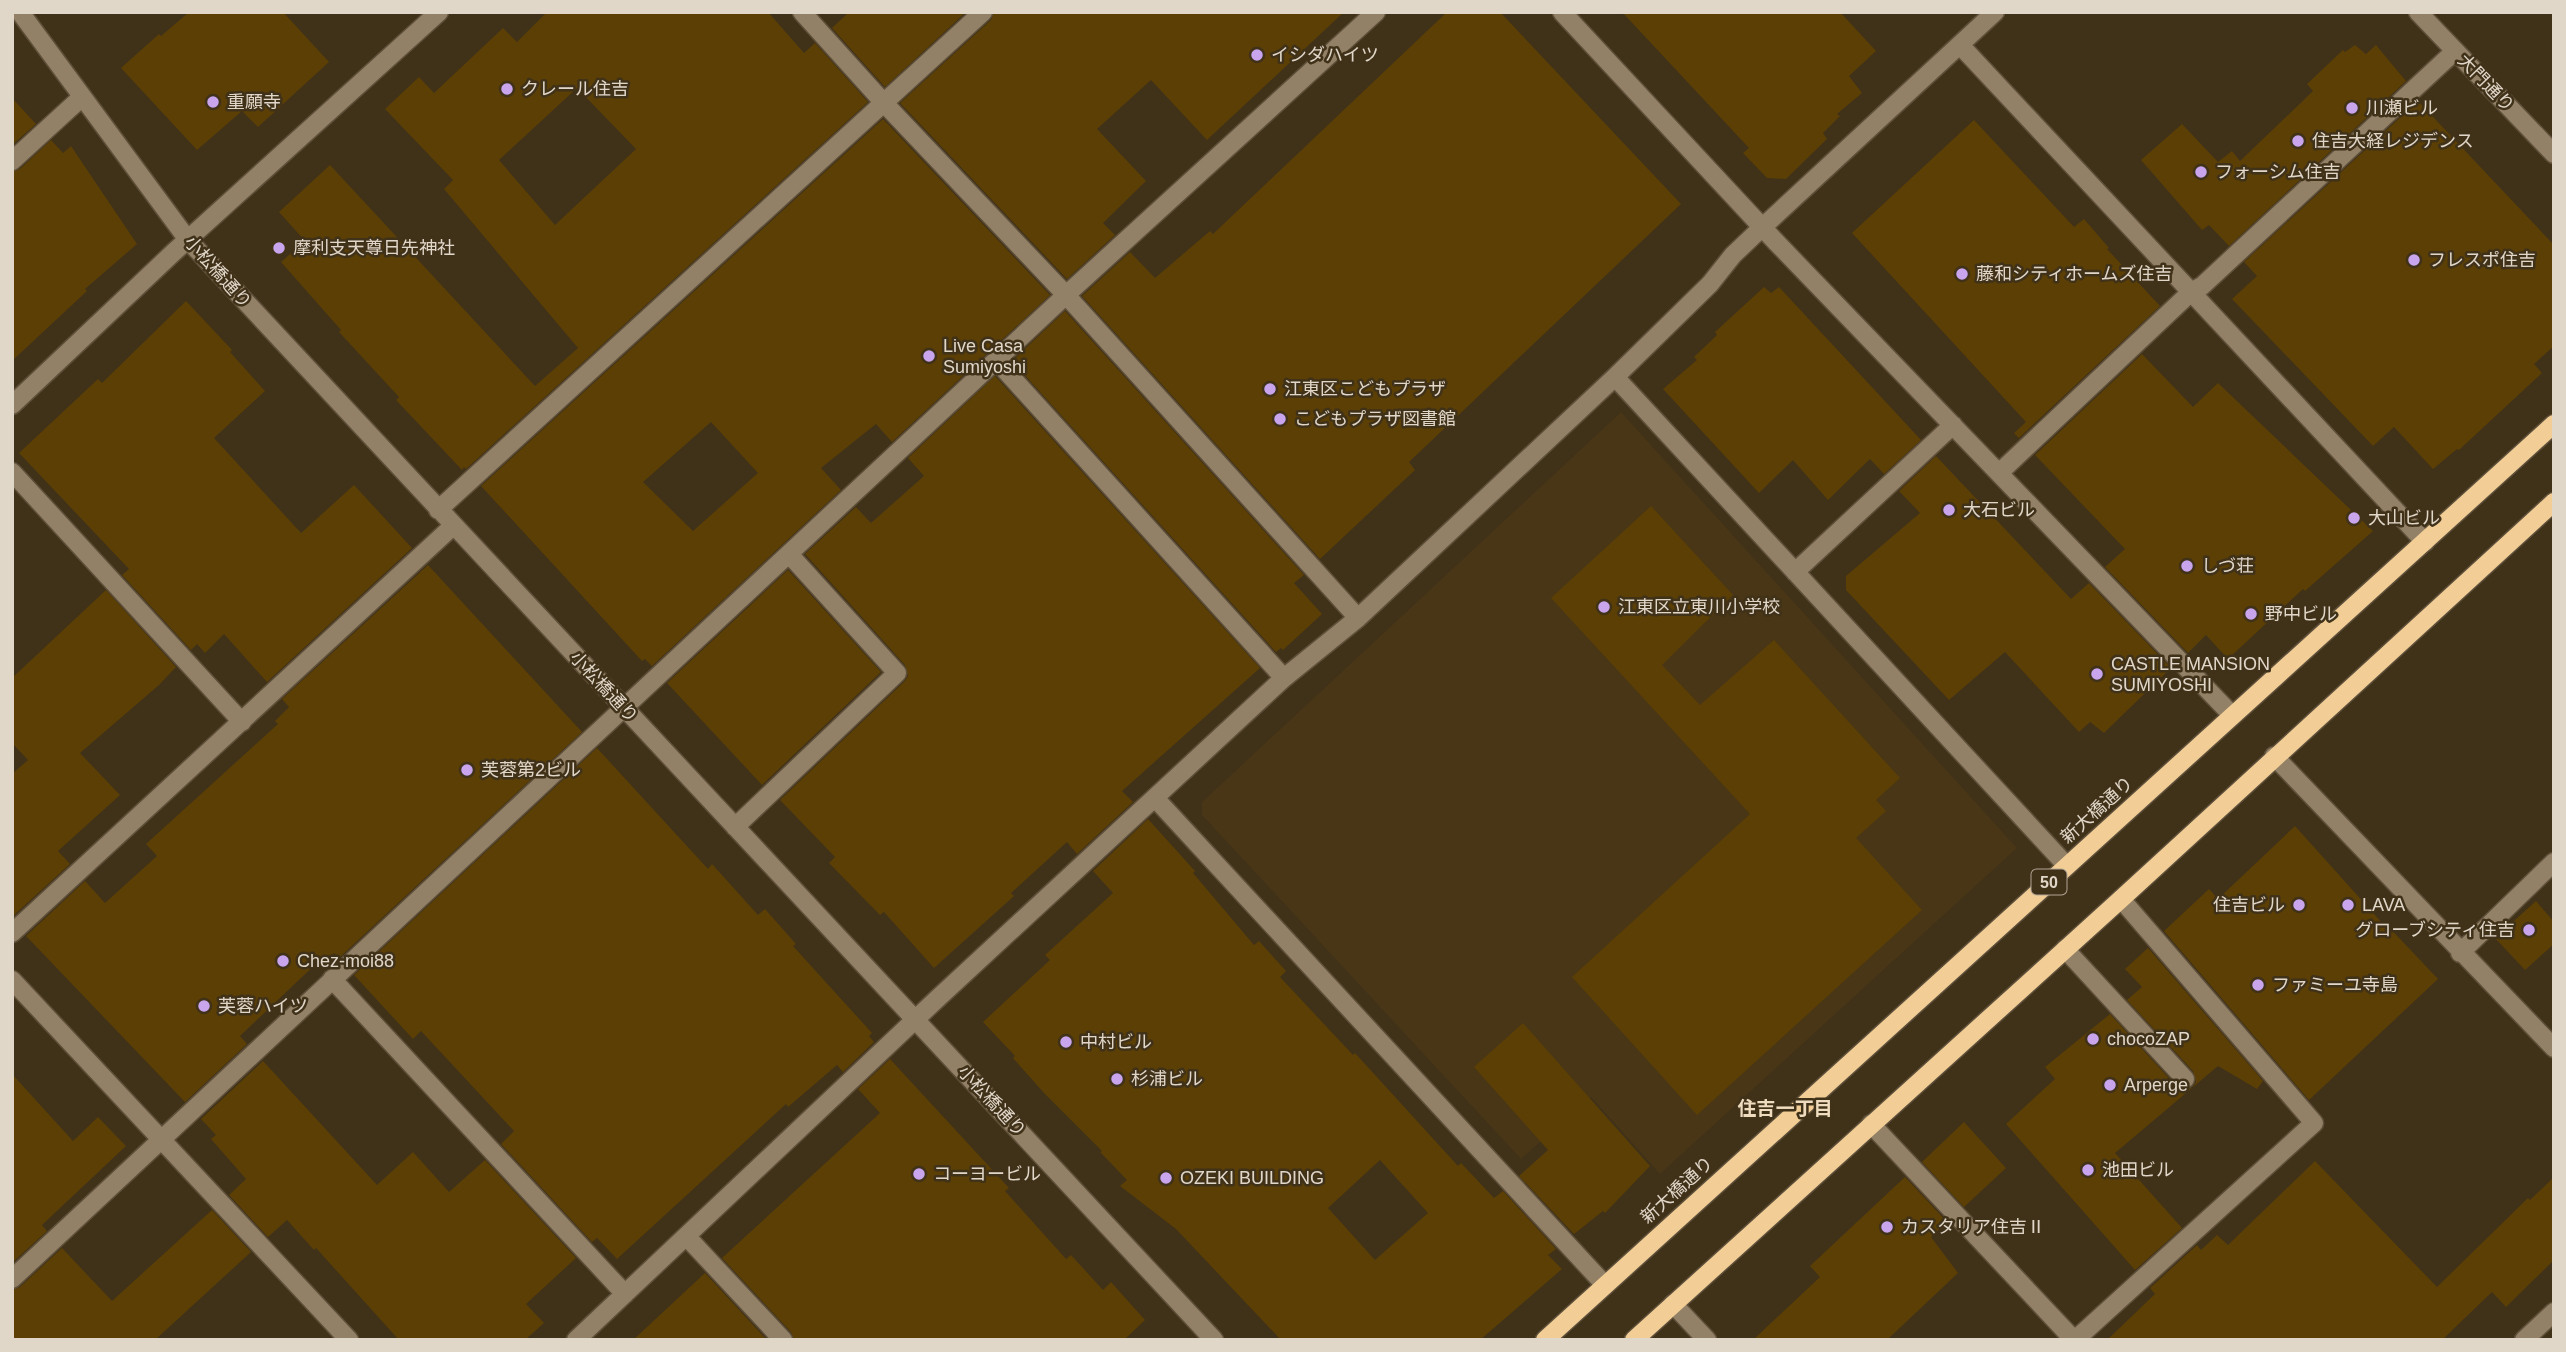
<svg xmlns="http://www.w3.org/2000/svg" width="2566" height="1352" font-family="Helvetica,'Noto Sans JP',sans-serif">
  <rect width="100%" height="100%" fill="#403119"/>
  <path fill="#493616" d="M1621 412 2017 848 1660 1174 1591 1097 1521 1159 1202 815V802Z"/>
  <path fill="#5b3f05" fill-rule="evenodd" d="M189 12H283L329 62 258 127 242 111 197 150 121 68 159 34 161 36Z
    M547 12H768L804 53 815 43 868 102 466 469 464 467 462 470 396 400 399 397 339 332 341 330 281 262 305 241 279 212 330 165 535 386 578 348 444 189 453 180 385 109 419 77 434 93 503 28 517 42ZM577 88 636 149 555 225 499 160Z
    M849 12H966L885 87 832 28Z
    M994 12H1344L1207 140 1151 80 1097 129 1146 181 1103 223 1115 235 1067 279 900 103 991 20Z
    M1447 12H1500L1681 204 1409 462 1415 470 1320 559 1082 296 1130 252 1155 278 1210 231 1213 234Z
    M1622 12H1840L1876 51 1849 76 1862 93 1837 114 1840 116 1823 133 1827 139 1786 179 1767 178 1743 153 1749 148Z
    M2355 45 2366 54 2376 45 2406 81 2229 246 2209 225 2202 230 2141 160 2182 124 2218 162 2232 151 2240 161 2313 91 2307 84 2343 50 2345 52Z
    M12 98 36 124 12 145Z
    M2418 101 2554 245V346L2534 364 2542 373 2459 450 2457 449 2433 469 2394 427 2373 446 2232 299 2257 276 2244 262Z
    M883 119 1050 295 892 442 876 424 821 468 841 490 652 666 645 659 642 661 481 486ZM711 422 758 473 693 531 643 482Z
    M1974 120 2074 227 2084 219 2109 248 2107 249 2160 306 2019 438 2014 433 2026 422 1852 233Z
    M51 140 63 153 71 146 137 244 85 289 87 291 12 361V172L20 169Z
    M1764 287 1771 293 1779 287 1921 440 1884 474 1870 459 1828 500 1793 460 1759 493 1663 389 1697 360 1694 357 1717 335 1715 332Z
    M186 301 232 350 230 352 265 391 214 438 301 533 354 485 412 548 267 682 224 634 205 653 197 644 191 650 122 575 129 569 19 453 98 379 102 383Z
    M1065 311 1304 575 1294 583 1322 614 1283 650 1281 648 1276 652 1012 361Z
    M2142 354 2193 407 2218 383 2373 531 2305 591 2303 589 2228 659 2206 635 2188 653 2105 567 2125 549 2035 455Z
    M995 376 1260 668 1122 791 1133 802 1077 854 1067 842 1011 893 1014 896 934 968 884 912 880 915 829 863 835 857 780 800 905 681 908 676 905 665 805 554 856 507 871 523 924 476 908 458Z
    M1936 456 2071 599 2089 583 2171 668 2104 733 2090 722 2079 732 2005 652 1949 700 1846 590V576L1920 513 1899 491Z
    M1651 506 1733 595 1662 665 1700 705 1774 640 1900 778 1876 800 1886 811 1856 838 1922 910 1697 1115 1572 977 1750 814 1551 598Z
    M428 565 582 732 339 958 334 953 325 961 322 958 240 1036 247 1044 185 1102 26 936 85 881 105 903 157 856 146 844 278 724 275 721 289 707 282 699Z
    M788 570 881 672 762 785 667 683Z
    M106 590 176 667 159 685 80 753 120 795 58 851 70 864 12 917V774L28 760 12 743V678Z
    M597 748 708 869 712 864 758 915 765 909 796 944 793 946 872 1033 869 1036 874 1042 843 1072 837 1065 788 1107 786 1104 617 1259 597 1238 592 1242 501 1144 514 1131 421 1031 413 1039 354 975Z
    M1148 819 1195 871 1193 873 1254 945 1259 941 1286 971 1280 977 1353 1055 1355 1053 1458 1166 1461 1163 1494 1198 1503 1191 1556 1249 1548 1255 1562 1269 1480 1340H1281L1176 1229 1120 1186 1127 1180 1100 1152 1102 1151 1044 1093 1013 1058 1015 1056 983 1022 1050 960 1045 955 1113 893 1093 871ZM1380 1160 1428 1213 1375 1260 1328 1208Z
    M2295 826 2384 925 2386 924 2438 979 2309 1100 2164 931 2209 889 2218 899Z
    M2536 901 2554 922V944L2525 970 2495 938Z
    M2148 948 2263 1081 2257 1089 2218 1066 2192 1088 2196 1082 2193 1071 2127 1000 2142 987 2125 969Z
    M2110 1014 2177 1087 2182 1090 2192 1088 2115 1153 2182 1228 2135 1270 2006 1124 2055 1079 2045 1067Z
    M1523 1023 1650 1166 1605 1213 1603 1211 1574 1234 1519 1176 1548 1150 1474 1067Z
    M890 1059 1009 1188 1005 1191 1066 1259 1071 1255 1103 1290 1111 1282 1145 1320 1124 1340H794L791 1332 722 1258 880 1113 858 1089Z
    M263 1061 377 1185 413 1152 449 1192 485 1160 576 1258 526 1304 544 1323 525 1340H399L316 1248 314 1250 287 1220 268 1237 229 1195 246 1179 211 1139 216 1135 201 1119Z
    M12 1074 73 1141 98 1117 126 1146 42 1225 47 1231 12 1263Z
    M1964 1122 2006 1168 1964 1207 1922 1162Z
    M2315 1161 2437 1287 2528 1198 2530 1200 2554 1177V1260L2506 1307 2492 1292 2442 1340H2107L2155 1294 2150 1288 2197 1245 2201 1250 2217 1235 2228 1245Z
    M1905 1177 1947 1222 1931 1237 1958 1273 1887 1340H1753L1820 1277 1810 1266Z
    M212 1210 251 1252 155 1340H12V1290L20 1287 62 1248 112 1301Z
    M705 1273 767 1340H633Z"/>
  <g fill="none" stroke-linecap="round" stroke-linejoin="round">
    <g stroke="#5d4f39" stroke-width="21">
      <path id="minor" d="M20 12 188 240 1214 1340
        M802 12 884 103 1066 295 1358 618
        M1562 12 1776 242 2231 714
        M2418 12 2554 154
        M1960 45 2425 542
        M12 161 82 97
        M996 360 1284 678
        M1615 377 2067 866
        M12 405 175 251 439 12
        M12 472 242 722
        M1999 473 2191 292 2202 286 2455 51
        M438 510 983 12
        M1795 572 1953 425
        M2274 756 2554 1048
        M1155 798 1604 1284
        M735 827 897 673 789 554
        M12 933 454 525
        M2065 949 2185 1079
        M2460 953 2554 862
        M332 979 625 1294
        M12 980 349 1340
        M1871 1124 2074 1340
        M687 1237 783 1340
        M12 1279 1066 295 1376 12
        M1673 1304 1707 1340
        M576 1340 937 999 1284 678 1358 618 1615 377 1710 284 1733 255 1753 236 1995 12
        M2075 1340 2314 1123 2121 899
        M2524 1340 2554 1312"/>
    </g>
    <g stroke="#5d4f39" stroke-width="21">
      <path id="major" d="M1545 1340 2554 424
        M1634 1340 2121 899 2554 502"/>
    </g>
    <use href="#minor" stroke="#938167" stroke-width="18"/>
    <use href="#major" stroke="#f2ce96" stroke-width="18"/>
  </g>
  <g fill="#c9a5ee" stroke="#403119" stroke-width="2.5">
    <circle cx="1257" cy="55" r="7"/>
    <circle cx="507" cy="89" r="7"/>
    <circle cx="213" cy="102" r="7"/>
    <circle cx="2352" cy="108" r="7"/>
    <circle cx="2298" cy="141" r="7"/>
    <circle cx="2201" cy="172" r="7"/>
    <circle cx="279" cy="248" r="7"/>
    <circle cx="2414" cy="260" r="7"/>
    <circle cx="1962" cy="274" r="7"/>
    <circle cx="929" cy="356" r="7"/>
    <circle cx="1270" cy="389" r="7"/>
    <circle cx="1280" cy="419" r="7"/>
    <circle cx="1949" cy="510" r="7"/>
    <circle cx="2354" cy="518" r="7"/>
    <circle cx="2187" cy="566" r="7"/>
    <circle cx="1604" cy="607" r="7"/>
    <circle cx="2251" cy="614" r="7"/>
    <circle cx="2097" cy="674" r="7"/>
    <circle cx="467" cy="770" r="7"/>
    <circle cx="2299" cy="905" r="7"/>
    <circle cx="2348" cy="905" r="7"/>
    <circle cx="2529" cy="930" r="7"/>
    <circle cx="283" cy="961" r="7"/>
    <circle cx="2258" cy="985" r="7"/>
    <circle cx="204" cy="1006" r="7"/>
    <circle cx="2093" cy="1039" r="7"/>
    <circle cx="1066" cy="1042" r="7"/>
    <circle cx="1117" cy="1079" r="7"/>
    <circle cx="2110" cy="1085" r="7"/>
    <circle cx="2088" cy="1170" r="7"/>
    <circle cx="919" cy="1174" r="7"/>
    <circle cx="1166" cy="1178" r="7"/>
    <circle cx="1887" cy="1227" r="7"/>
  </g>
  <g text-anchor="middle" dominant-baseline="central" stroke-width="5" stroke-linejoin="round" paint-order="stroke">
    <rect fill="#403119" stroke="#b1a594" stroke-width="2" x="2031.5" y="869.5" width="35" height="25" rx="5"/>
    <g font-size="16" font-weight="bold" fill="#e1d7c9">
      <text x="2049" y="882">50</text>
    </g>
    <g font-size="18" fill="#e1d7c9" stroke="#403119" text-anchor="start">
      <text x="1271" y="55">イシダハイツ</text>
      <text x="521" y="89">クレール住吉</text>
      <text x="227" y="102">重願寺</text>
      <text x="2366" y="108">川瀬ビル</text>
      <text x="2312" y="141">住吉大経レジデンス</text>
      <text x="2215" y="172">フォーシム住吉</text>
      <text x="293" y="248">摩利支天尊日先神社</text>
      <text x="2428" y="260">フレスポ住吉</text>
      <text x="1976" y="274">藤和シティホームズ住吉</text>
      <text x="943" y="346">Live Casa<tspan x="943" dy="21">Sumiyoshi</tspan></text>
      <text x="1284" y="389">江東区こどもプラザ</text>
      <text x="1294" y="419">こどもプラザ図書館</text>
      <text x="1963" y="510">大石ビル</text>
      <text x="2368" y="518">大山ビル</text>
      <text x="2201" y="566">しづ荘</text>
      <text x="1618" y="607">江東区立東川小学校</text>
      <text x="2265" y="614">野中ビル</text>
      <text x="2111" y="664">CASTLE MANSION<tspan x="2111" dy="21">SUMIYOSHI</tspan></text>
      <text x="481" y="770">芙蓉第2ビル</text>
      <text x="2285" y="905" text-anchor="end">住吉ビル</text>
      <text x="2362" y="905">LAVA</text>
      <text x="2515" y="930" text-anchor="end">グローブシティ住吉</text>
      <text x="297" y="961">Chez-moi88</text>
      <text x="2272" y="985">ファミーユ寺島</text>
      <text x="218" y="1006">芙蓉ハイツ</text>
      <text x="2107" y="1039">chocoZAP</text>
      <text x="1080" y="1042">中村ビル</text>
      <text x="1131" y="1079">杉浦ビル</text>
      <text x="2124" y="1085">Arperge</text>
      <text x="2102" y="1170">池田ビル</text>
      <text x="933" y="1174">コーヨービル</text>
      <text x="1180" y="1178">OZEKI BUILDING</text>
      <text x="1901" y="1227">カスタリア住吉Ⅱ</text>
    </g>
    <g font-size="18" fill="#e1d7c9" stroke="#403119">
      <text transform="translate(2486 83) rotate(46)">大門通り</text>
      <text transform="translate(218 272) rotate(48)">小松橋通り</text>
      <text transform="translate(604 687) rotate(47)">小松橋通り</text>
      <text transform="translate(2097 810) rotate(-42)">新大橋通り</text>
      <text transform="translate(992 1101) rotate(47)">小松橋通り</text>
      <text transform="translate(1677 1190) rotate(-42)">新大橋通り</text>
    </g>
    <g font-size="19" font-weight="bold" fill="#efdcbf" stroke="#403119">
      <text x="1785" y="1108">住吉一丁目</text>
    </g>
  </g>
  <rect width="2566" height="1352" fill="none" stroke="#e1d7c9" stroke-width="28"/>
</svg>
